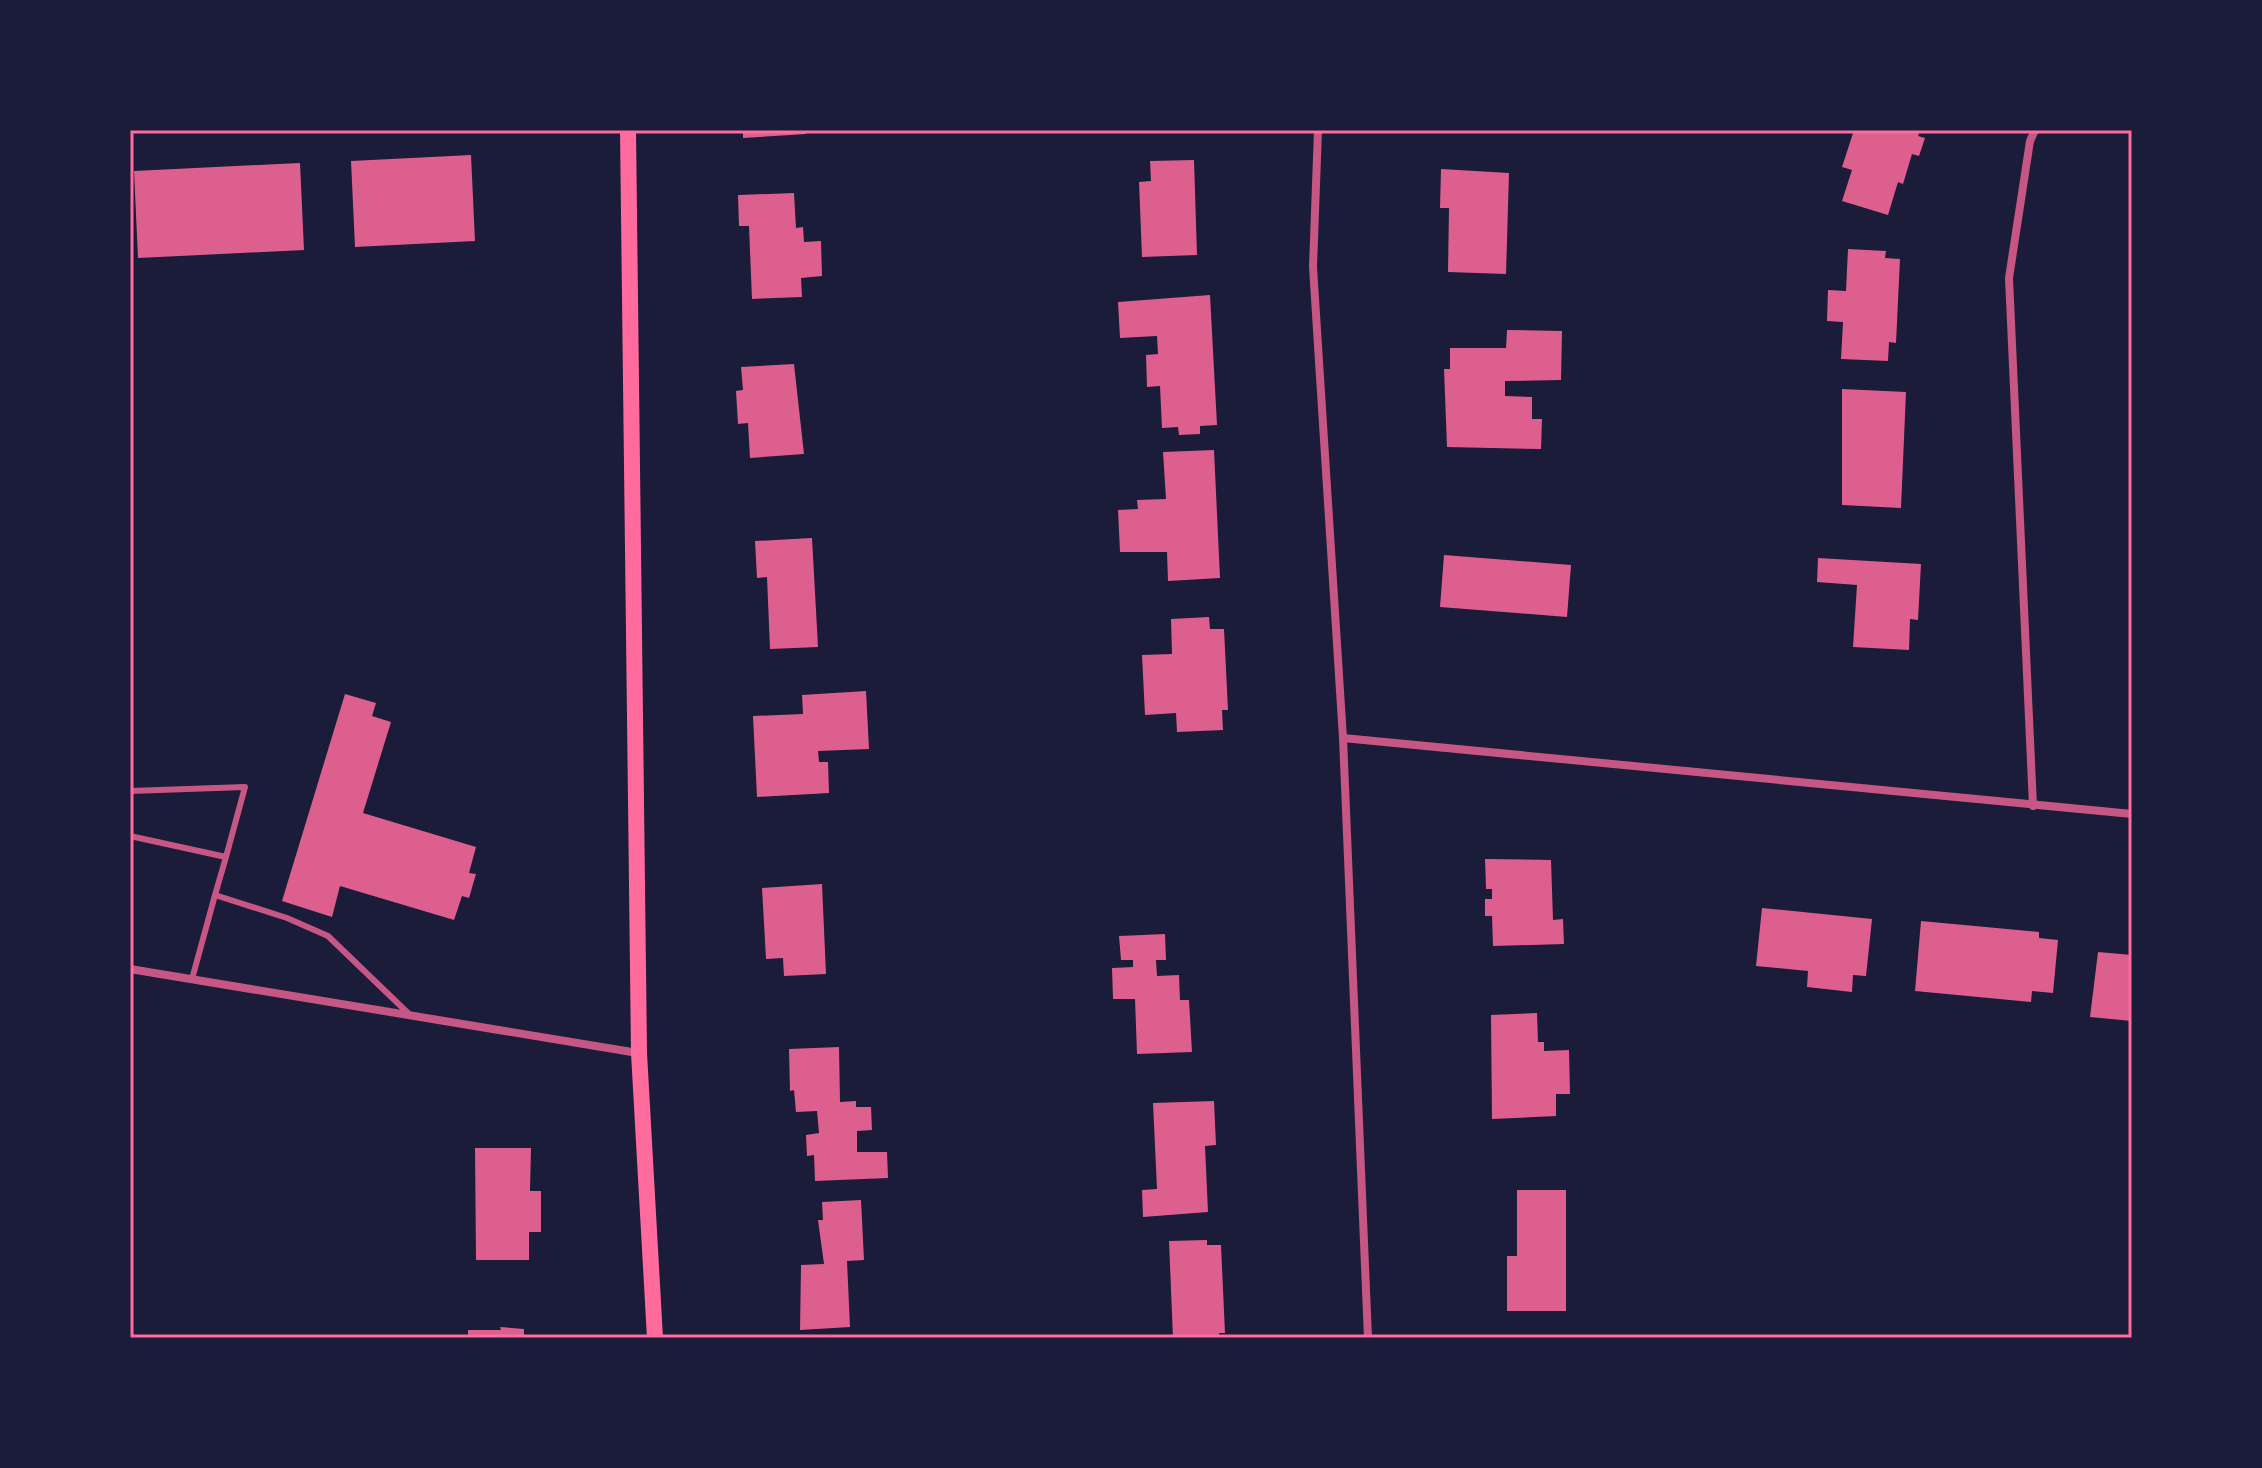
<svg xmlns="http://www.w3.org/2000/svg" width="2262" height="1468" font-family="'Space Grotesk',sans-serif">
  <rect width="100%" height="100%" fill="#1b1b3a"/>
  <path fill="#dd5f8e" d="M743 130H806V134L743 138Z
    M1854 130H1920L1918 136 1925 138 1919 156 1912 154 1903 184 1898 182 1888 215 1842 201 1852 170 1842 167Z
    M471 155 475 241 355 247 351 161Z
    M1194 160 1197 255 1142 257 1139 182 1151 181 1150 161Z
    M300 163 304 250 138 258 134 171Z
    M1441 169 1509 173 1506 274 1448 272 1449 208H1440Z
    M794 193 796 228 803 227 804 242 821 241 822 276 801 278 802 297 752 299 749 226H739L738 195Z
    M1848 249 1886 251 1885 258 1900 259 1896 343 1889 342 1888 361 1841 359 1843 322 1827 321 1828 290 1846 291Z
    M1210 295 1217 425 1200 426V434L1179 435 1178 427 1162 428 1160 386 1147 387 1146 355 1158 354 1157 336 1120 338 1118 302Z
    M1507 330 1562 331 1561 380 1505 381V396L1532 397V419H1542L1541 449 1447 447 1444 369H1450V348H1506Z
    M794 364 804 454 750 458 748 423 738 424 736 391 743 390 741 367Z
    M1842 389 1906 392 1901 508 1842 505Z
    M1214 450 1220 578 1168 581 1167 552H1120L1118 510 1138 509 1137 500 1166 499 1163 452Z
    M812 538 818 647 770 649 767 577 757 578 755 541Z
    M1444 555 1571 565 1567 617 1440 607Z
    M1818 558 1921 564 1918 620 1910 619 1909 650 1853 647 1857 585 1817 582Z
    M1209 617 1210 629H1224L1228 710H1222L1223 730 1177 732 1176 713 1145 715 1142 655 1172 654 1171 619Z
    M866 691 869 749 818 751 819 762H828L829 793 757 797 753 716 803 714 802 695Z
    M345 694 376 703 372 716 391 722 363 813 476 847 469 873 476 874 469 898 462 896 454 920 340 886 332 917 282 901Z
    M1485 859 1551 860 1553 920 1563 919 1564 944 1493 946 1492 916H1485V899H1492V889H1486Z
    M822 884 826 974 784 976 783 958 766 959 762 888Z
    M1762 908 1872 919 1866 976 1853 975 1852 992 1807 987 1808 971 1756 966Z
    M1921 921 2039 932V938L2058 940 2053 993 2032 991 2031 1002 1915 991Z
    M1165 934 1166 960H1156L1157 976 1179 975 1180 1000H1189L1192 1052 1137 1054 1135 999H1113L1112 968 1133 967V960H1121L1119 936Z
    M2098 952 2132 955V1021L2090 1017Z
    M1537 1013 1538 1042H1544V1051L1569 1050 1570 1094H1556V1116L1492 1119 1491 1015Z
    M839 1047 840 1102 856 1101V1107H871L872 1130 857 1131V1152H887L888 1178 815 1181 814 1155 807 1156 806 1135 819 1133 817 1111 796 1112 794 1090 790 1091 789 1049Z
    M1214 1101 1216 1145 1205 1146 1208 1212 1143 1217 1142 1190 1157 1189 1153 1103Z
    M475 1148H531L530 1191H541V1232H529V1260H476Z
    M1517 1190H1566V1311H1507V1256H1517Z
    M861 1200 864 1260 847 1261 850 1327 800 1330 801 1265 824 1264 818 1220H823L822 1202Z
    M1207 1240V1245H1221L1225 1333H1219V1338H1173L1169 1241Z
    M500 1327 524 1329V1338H468V1330H501Z"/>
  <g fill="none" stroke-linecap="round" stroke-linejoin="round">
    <path stroke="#c65784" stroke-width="6" d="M130 791 245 787 226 857
      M130 836 226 857 215 895
      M192 979 215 895 287 918 328 936 410 1015"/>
    <path stroke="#c65784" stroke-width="8" d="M1318 130 1313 267 1343 738 1368 1338
      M1343 738 2132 814
      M2033 806 2009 278 2030 141 2035 130
      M130 969 638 1053"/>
    <path stroke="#ff6b9d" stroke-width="16" d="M628 130 639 1053 655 1338"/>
  </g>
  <rect width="2262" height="1468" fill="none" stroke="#1b1b3a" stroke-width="264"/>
  <rect x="132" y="132" width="1998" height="1204" fill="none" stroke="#ff6b9d" stroke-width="3"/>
</svg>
